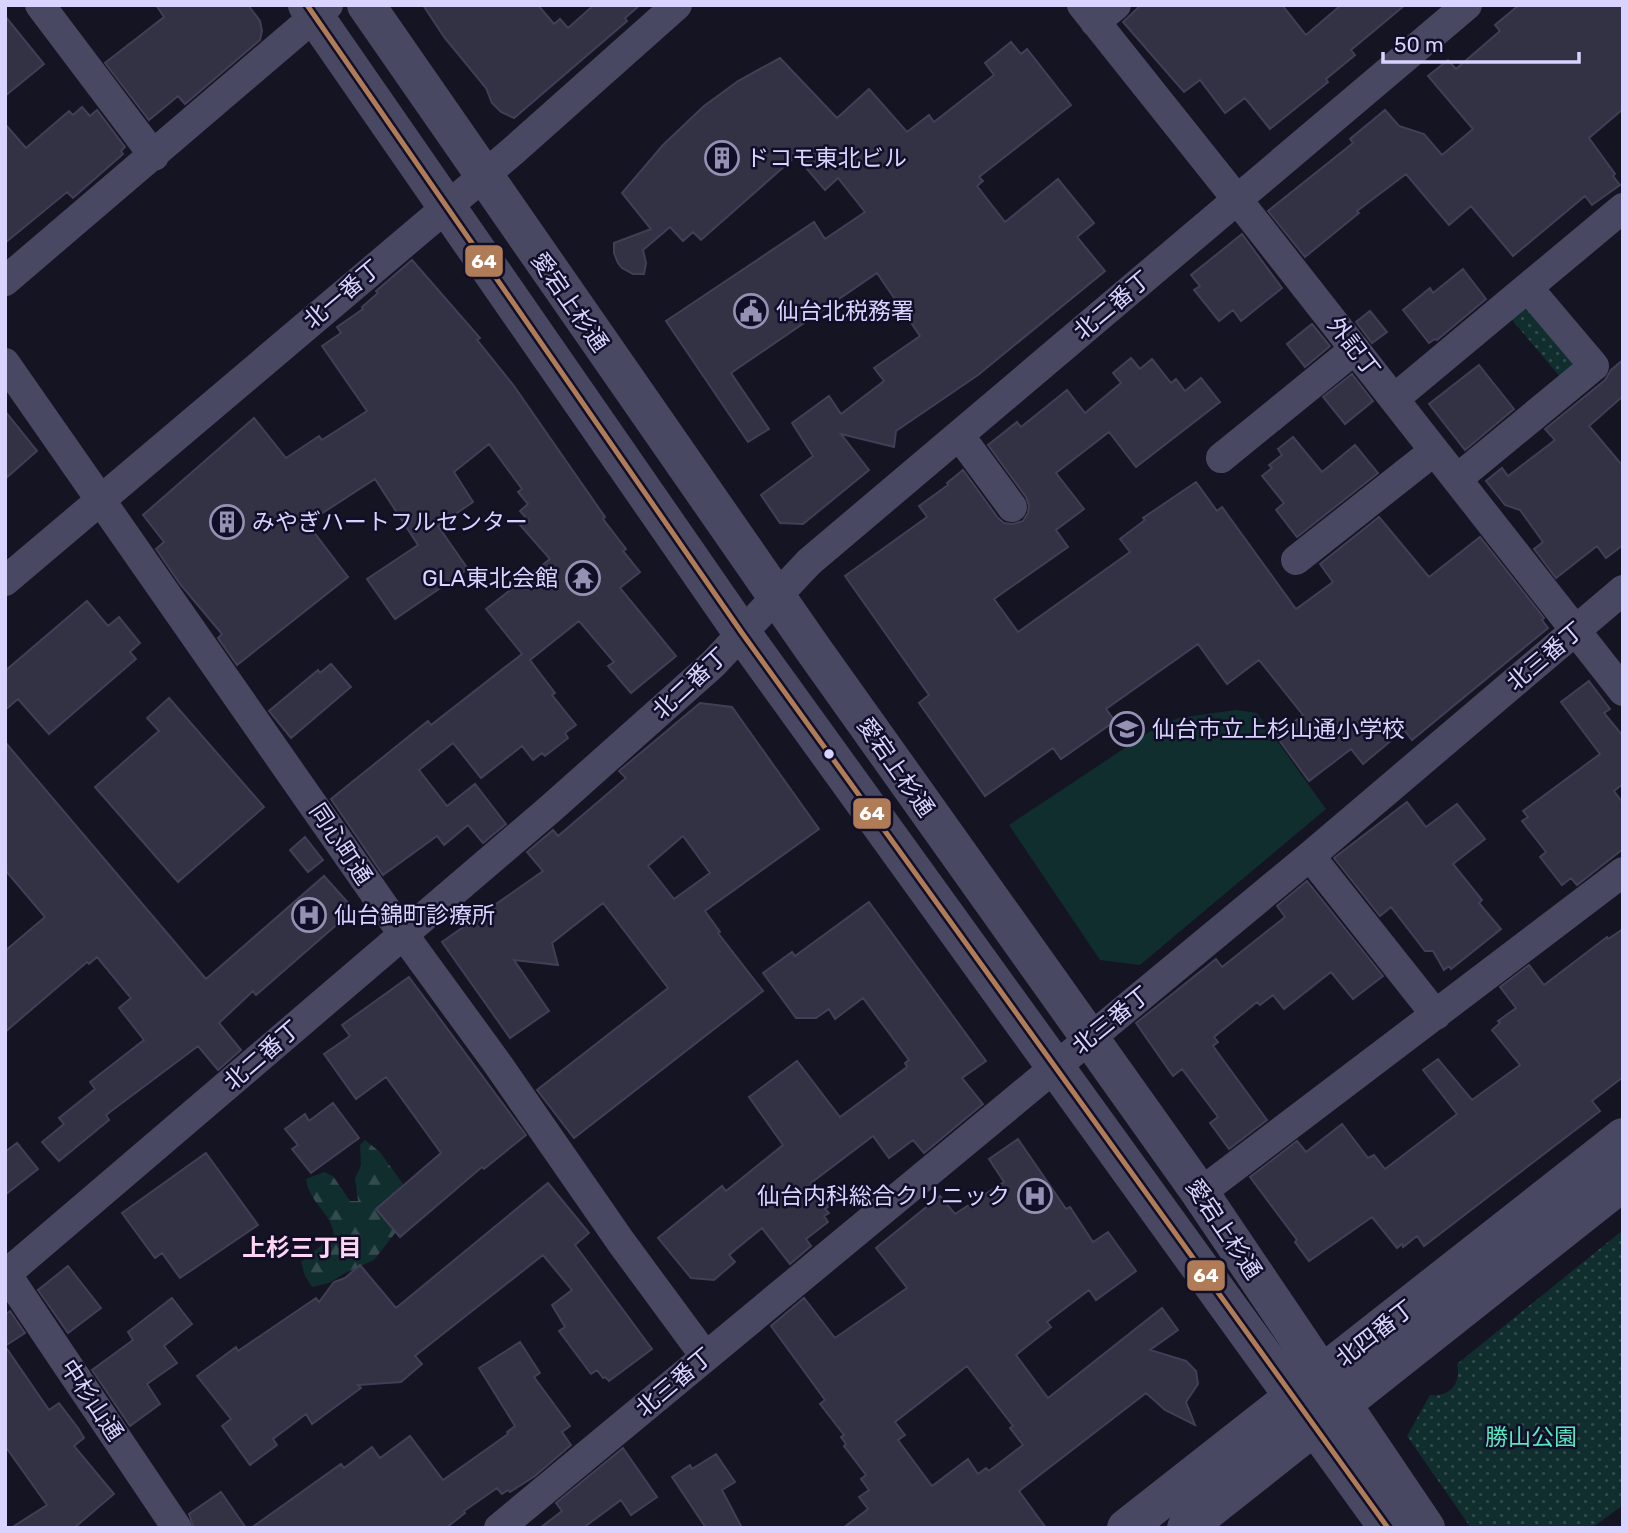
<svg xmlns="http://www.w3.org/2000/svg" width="1628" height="1533" font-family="Rubik,'Noto Sans JP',sans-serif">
  <defs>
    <pattern id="forest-firs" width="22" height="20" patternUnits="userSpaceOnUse" patternTransform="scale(1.75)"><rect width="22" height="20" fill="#112e2e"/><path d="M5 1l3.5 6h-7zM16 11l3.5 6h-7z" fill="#334b4d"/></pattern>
    <pattern id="park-dots" width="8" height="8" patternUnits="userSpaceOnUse" patternTransform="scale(1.75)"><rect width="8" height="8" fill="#112e2e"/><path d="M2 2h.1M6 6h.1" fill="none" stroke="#334b4d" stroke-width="1.8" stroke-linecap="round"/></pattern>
  </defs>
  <rect width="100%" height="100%" fill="#151422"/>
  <path fill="#112e2e" d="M1236 710 1257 713 1326 809 1140 965 1100 960 1009 825 1149 732 1178 718Z"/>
  <path fill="url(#forest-firs)" d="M365 1140 380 1152 403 1184 385 1201 380 1210 396 1232 374 1260 345 1273 329 1283 312 1287 305 1276 301 1262 334 1235C332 1213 309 1203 306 1179L324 1172 333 1176 350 1201H358L355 1178 361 1166 360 1145Z"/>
  <path fill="url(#park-dots)" d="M1517 308 1531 309 1583 369 1566 384 1508 315Z
    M1623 1230V1505L1592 1528H1471L1407 1436 1430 1395C1449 1398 1462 1383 1457 1364Z"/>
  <path fill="#333144" stroke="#413e56" stroke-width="2" fill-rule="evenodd" d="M156 5H248L260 21 262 31 260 40 185 104 178 96 149 120 105 63 164 17Z
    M423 5H538L554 24 560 19 568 28 594 5H640L625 18 627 21 514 118 501 112 492 103 486 88 444 37Z
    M1141 5H1282L1306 35 1341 5H1405L1351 50 1355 55 1326 79 1328 82 1270 129 1245 98 1225 113 1200 80 1184 92 1123 22Z
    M1519 5H1623V109L1589 138 1615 174 1613 176 1620 185 1592 205 1585 196 1513 256 1471 206 1449 225 1406 174 1357 211 1359 213 1305 257 1268 211 1353 143 1350 139 1385 110 1399 126 1424 134 1442 155 1473 129 1428 76 1448 60 1456 69 1500 31 1495 25Z
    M5 16 44 64 5 96Z
    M1011 42 1021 54 1027 49 1071 105 979 177 983 181 977 186 1005 222 1058 179 1094 223 1077 237 1105 271 978 375 896 431 894 447 841 434 869 470 803 524 780 523 761 495 813 456 792 423 829 396 841 414 884 381 874 368 920 336 877 273 731 373 769 429 748 442 666 321 814 222 825 239 865 212 838 178 825 190 796 156 701 240 693 232 683 241 670 227 643 250 646 263 644 274H633L622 268 618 263 614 253V243L651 229 622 193 663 145 704 106 738 81 780 58 837 118 869 89 907 132 929 115 934 122 994 75 985 63Z
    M82 107 90 116 97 110 125 147 121 151 123 154 73 198 67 192 5 243V124L26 148 69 111 73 115Z
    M1242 234 1282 288 1241 321 1233 310 1219 321 1194 290 1200 286 1191 275Z
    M412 260 480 338 477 340 514 386 605 517 603 519 626 549 623 551 640 572 620 588 676 656 631 693 608 666 614 662 579 621 530 660 555 693 552 695 576 725 565 733 568 738 545 756 542 753 533 760 522 746 481 778 453 743 419 770 447 806 475 784 506 824 483 843 468 825 444 845 437 836 383 875 331 799 428 721 431 725 522 654 486 609 550 559 520 525 528 520 520 511 528 504 518 492 522 489 489 444 454 472 473 502 438 526 468 569 395 619 367 579 418 545 375 479 307 523 348 577 237 665 218 638 222 634 180 584 156 549 164 542 143 515 254 418 286 458 319 436 322 440 367 411 322 346 341 333 337 327 363 309 362 307 378 293 376 291Z
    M1463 269 1486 299 1437 340 1435 339 1429 343 1403 310 1430 288 1433 293Z
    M1370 311 1387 332 1372 343 1356 322Z
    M1312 324 1330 346 1305 367 1287 344Z
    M1131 358 1140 369 1152 359 1171 383 1176 379 1185 391 1201 378 1220 402 1136 467 1109 432 1056 473 1084 509 1056 530 1068 547 994 599 1018 632 1130 552 1120 539 1145 520 1143 518 1196 482 1217 511 1222 507 1296 609 1333 582 1320 564 1379 517 1429 577 1480 537 1544 618 1542 620 1548 628 1412 740 1404 730 1363 764 1351 749 1309 781 1276 736 1303 715 1259 660 1227 684 1198 644 1106 709 1115 721 1061 759 1053 748 985 796 919 703 929 695 845 576 927 517 919 506 948 485 947 483 963 470 998 518 1004 523 1013 524 1023 521 1028 513 1029 506 1026 497 988 445 1017 422 1021 427 1067 390 1085 413 1121 383 1113 373Z
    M1623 360V396L1589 426 1623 466V545L1606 558 1597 546 1556 578 1534 549 1543 542 1520 510 1505 505 1486 481 1502 468 1508 476 1555 440 1545 429 1605 380 1611 370Z
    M1479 365 1514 409 1465 450 1429 404Z
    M1352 374 1373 401 1345 424 1323 397Z
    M5 411 37 451 5 479Z
    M1293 437 1322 472 1355 445 1378 473 1297 537 1276 510 1284 503 1262 476 1272 468 1269 465 1282 455 1278 449Z
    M87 601 108 626 119 617 140 643 130 652 136 659 49 734 18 699 5 710V671Z
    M331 664 351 687 291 738 269 711 318 670 320 673Z
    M1589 681 1610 709 1604 713 1623 736V784L1614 791 1623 803V849L1577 885 1571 878 1562 885 1540 857 1546 852 1522 821 1528 817 1523 811 1600 754 1561 702Z
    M169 698 264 807 178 882 95 787 159 731 147 718Z
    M700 703 732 707 819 829 705 911 720 932 718 933 763 991 574 1138 537 1090 668 988 603 903 552 943 558 965 514 960 549 1011 510 1038 442 942 543 871 527 852 553 830 558 836 626 778 619 771ZM683 836 710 873 674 899 648 866Z
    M5 742 206 979 324 876 350 905V913L256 995 253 991 219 1023 241 1050 218 1070 198 1046 106 1115 109 1120 59 1161 42 1142 64 1124 59 1118 95 1089 90 1082 144 1040 119 1008 131 998 97 957 89 964 87 962 5 1032V951L45 917 5 870Z
    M1407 802 1426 827 1457 804 1485 839 1453 864 1482 900 1479 903 1501 929 1451 969 1449 966 1444 970 1433 951H1425L1391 907 1380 916 1334 858Z
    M305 837 323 860 308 872 290 850Z
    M1307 881 1383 976 1353 999 1331 972 1284 1009 1273 995 1260 1005 1257 1002 1214 1037 1218 1042 1213 1046 1267 1120 1229 1149 1210 1123 1218 1117 1182 1069 1173 1076 1136 1023 1216 959 1222 967 1285 917 1277 906Z
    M869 902 986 1061 962 1078 983 1104 924 1153 913 1140 889 1158 873 1136 811 1183 829 1206 825 1209 829 1213 824 1216 828 1222 806 1239 811 1246 790 1264 762 1228 729 1255 735 1262 714 1280 691 1278 658 1238 722 1186 726 1191 783 1145 749 1097 797 1061 840 1117 907 1067 905 1063 909 1060 863 998 835 1019 829 1009 816 1018H796L763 973 792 952 795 956Z
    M1623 929V1077L1592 1101 1600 1111 1424 1246 1417 1236 1403 1247 1402 1244 1397 1248 1372 1217 1309 1261 1295 1242 1297 1240 1250 1177 1297 1141 1306 1152 1342 1124 1368 1158 1374 1155 1385 1169 1457 1114 1423 1070 1438 1059 1472 1100 1520 1065 1492 1030 1500 1023 1498 1021 1516 1008 1500 987 1529 965 1544 985 1607 937 1608 939Z
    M409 977 526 1135 484 1169 482 1167 400 1237 376 1209 441 1153 386 1077 356 1099 324 1054 350 1036 342 1025Z
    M333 1103 359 1138 311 1173 292 1149 298 1145 285 1129 305 1114 309 1121Z
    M1018 1139 1066 1209 1070 1207 1093 1242 1108 1232 1136 1271 1096 1300 1089 1290 1047 1322 1051 1327 1016 1355 1048 1398 1162 1308 1178 1330 1150 1350 1186 1361 1196 1371 1198 1384 1186 1402 1195 1425 1165 1410 1146 1393 1019 1491 1046 1528H843L868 1509 859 1497 869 1490 861 1479 866 1475 844 1446 846 1444 841 1437 844 1435 820 1404 825 1400 771 1326 804 1298 835 1338 907 1288 876 1248 940 1196 955 1214 1004 1182 989 1159ZM967 1366 1013 1426 1010 1428 1023 1445 989 1471 986 1468 978 1474 968 1459 932 1486 898 1440 905 1435 895 1422Z
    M17 1143 38 1169 5 1195V1152Z
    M206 1153 258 1225 180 1278 162 1253 155 1258 122 1213Z
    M548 1183 589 1233 575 1245 652 1349 609 1381 605 1377 603 1378 597 1370 591 1374 559 1331 565 1327 552 1305 572 1290 543 1255 415 1356 422 1364 401 1382 358 1385 361 1388 312 1424 306 1414 273 1439 277 1445 250 1465 222 1426 231 1419 197 1376 236 1347 238 1351 316 1298 319 1302 334 1282 345 1278 360 1265 396 1308Z
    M68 1266 101 1308 68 1333 38 1290Z
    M172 1298 192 1324 164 1346 177 1363 147 1384 160 1404 130 1426 92 1370 133 1340 128 1332Z
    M10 1311 25 1333 5 1346 49 1410 59 1403 78 1428 84 1438 74 1446 114 1494 74 1528H11L47 1505 5 1446V1315Z
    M520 1342 540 1373 534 1377 570 1426 562 1432 571 1445 535 1476 510 1492 508 1490 502 1494 497 1488 464 1511 465 1513 446 1528H251L341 1464 344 1468 372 1447 380 1458 410 1436 443 1480 508 1434 507 1432 515 1426 479 1368Z
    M623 1448 657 1497 631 1515 621 1500 583 1528H540L562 1511 556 1503Z
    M716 1454 735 1482 722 1490 742 1528H706L672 1477 690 1465 692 1469Z
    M221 1492 246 1528H194L189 1514Z"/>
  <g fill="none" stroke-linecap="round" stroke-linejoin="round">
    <path stroke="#484863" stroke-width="30" d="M40 5 154 156
      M1082 5 1251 217 1623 691
      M1095 22 1116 5
      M5 281 328 5
      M5 363 403 934 497 1063 621 1242 705 1356
      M1394 399 1623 208
      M959 435 1012 507
      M1221 458 1355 349
      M1457 479 1594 366 1528 288
      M1296 560 1434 451
      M5 581 513 151 677 5
      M1310 856 1436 1015
      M1200 1193 1623 872
      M5 1272 177 1528
      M5 1275 549 810 713 664 809 562 1467 5
      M499 1528 1310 856 1623 590"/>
    <path stroke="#484863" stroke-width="38" d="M307 5 742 633 1388 1528
      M366 5 813 649 1200 1193 1426 1528
      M1126 1528 1623 1137
      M1186 1528 1623 1182"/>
    <g stroke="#110e28" stroke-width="10">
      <path id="bus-1" d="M307 5 742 633 1388 1528"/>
    </g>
    <use href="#bus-1" stroke="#b07c57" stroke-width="5"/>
  </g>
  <defs>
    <g id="building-ring" transform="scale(1.75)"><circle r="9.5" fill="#110e28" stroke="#9491b2" stroke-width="1.5"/><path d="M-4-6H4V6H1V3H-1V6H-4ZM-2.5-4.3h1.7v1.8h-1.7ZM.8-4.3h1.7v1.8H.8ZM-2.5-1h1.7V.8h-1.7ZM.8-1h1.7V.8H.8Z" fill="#9491b2"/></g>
    <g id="civic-ring" transform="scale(1.75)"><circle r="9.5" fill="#110e28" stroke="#9491b2" stroke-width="1.5"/><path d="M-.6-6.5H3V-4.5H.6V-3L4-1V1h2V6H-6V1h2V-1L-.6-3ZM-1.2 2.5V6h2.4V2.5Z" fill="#9491b2"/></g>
    <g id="temple-ring" transform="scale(1.75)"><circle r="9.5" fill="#110e28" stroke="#9491b2" stroke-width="1.5"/><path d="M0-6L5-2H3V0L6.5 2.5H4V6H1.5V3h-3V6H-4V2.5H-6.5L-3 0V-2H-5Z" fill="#9491b2"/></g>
    <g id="school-ring" transform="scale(1.75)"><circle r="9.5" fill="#110e28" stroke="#9491b2" stroke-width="1.5"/><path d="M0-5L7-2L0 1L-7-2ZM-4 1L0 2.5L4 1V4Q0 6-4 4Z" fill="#9491b2"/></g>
    <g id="hospital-ring" transform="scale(1.75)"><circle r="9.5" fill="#110e28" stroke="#9491b2" stroke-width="1.5"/><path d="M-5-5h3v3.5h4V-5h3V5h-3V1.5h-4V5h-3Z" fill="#9491b2"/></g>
  </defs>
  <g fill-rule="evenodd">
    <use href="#building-ring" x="722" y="158"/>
    <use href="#civic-ring" x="751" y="311"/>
    <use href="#building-ring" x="227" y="522"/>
    <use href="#temple-ring" x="583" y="578"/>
    <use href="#school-ring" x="1127" y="729"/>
    <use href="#hospital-ring" x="309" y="915"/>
    <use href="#hospital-ring" x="1035" y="1196"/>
  </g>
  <circle fill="#d8d4ff" stroke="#110e28" stroke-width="2.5" cx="829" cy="754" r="6"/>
  <g text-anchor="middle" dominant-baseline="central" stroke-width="5" stroke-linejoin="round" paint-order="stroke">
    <g font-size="23" fill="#d8d4ff" stroke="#110e28" text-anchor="start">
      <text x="746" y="158">ドコモ東北ビル</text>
      <text x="776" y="311">仙台北税務署</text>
      <text x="252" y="522">みやぎハートフルセンター</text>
      <text x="558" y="578" text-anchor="end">GLA東北会館</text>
      <text x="1152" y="729">仙台市立上杉山通小学校</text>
      <text x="334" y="915">仙台錦町診療所</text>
      <text x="1010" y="1196" text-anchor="end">仙台内科総合クリニック</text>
    </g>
    <g font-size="23" fill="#d8d4ff" stroke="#110e28">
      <text transform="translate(342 294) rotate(-40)">北一番丁</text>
      <text transform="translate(570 302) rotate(55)">愛宕上杉通</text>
      <text transform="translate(1112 305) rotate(-40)">北二番丁</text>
      <text transform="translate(1354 347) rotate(52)">外記丁</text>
      <text transform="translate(1545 656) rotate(-40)">北三番丁</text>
      <text transform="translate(690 683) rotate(-43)">北二番丁</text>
      <text transform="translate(896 767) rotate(55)">愛宕上杉通</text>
      <text transform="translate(341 844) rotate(56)">同心町通</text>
      <text transform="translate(1111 1020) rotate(-39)">北三番丁</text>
      <text transform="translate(262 1055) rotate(-41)">北二番丁</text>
      <text transform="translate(1224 1229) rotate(56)">愛宕上杉通</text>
      <text transform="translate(1375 1333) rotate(-38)">北四番丁</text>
      <text transform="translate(674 1382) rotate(-40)">北三番丁</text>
      <text transform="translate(92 1400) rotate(56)">中杉山通</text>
    </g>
    <g font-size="23" fill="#56e9bf" stroke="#110e28">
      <text x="1531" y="1437">勝山公園</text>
    </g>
    <g font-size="24" font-weight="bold" fill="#ffd6f2" stroke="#110e28">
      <text x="302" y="1248">上杉三丁目</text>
    </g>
  </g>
  <g stroke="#110e28" stroke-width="2.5">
    <rect x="464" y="244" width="40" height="34" rx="7" fill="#b07c57"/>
    <rect x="852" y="797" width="40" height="33" rx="7" fill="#b07c57"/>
    <rect x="1186" y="1259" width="40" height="33" rx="7" fill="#b07c57"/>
  </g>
  <g font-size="19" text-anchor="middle" font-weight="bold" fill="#fff">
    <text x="484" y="268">64</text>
    <text x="872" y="820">64</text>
    <text x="1206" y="1282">64</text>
  </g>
  <rect width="1628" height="1533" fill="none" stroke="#d8d4ff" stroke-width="14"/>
  <path d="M1383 52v10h196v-10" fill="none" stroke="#d8d4ff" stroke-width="3.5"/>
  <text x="1394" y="52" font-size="21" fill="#d8d4ff" stroke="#110e28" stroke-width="5" paint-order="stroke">50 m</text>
</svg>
